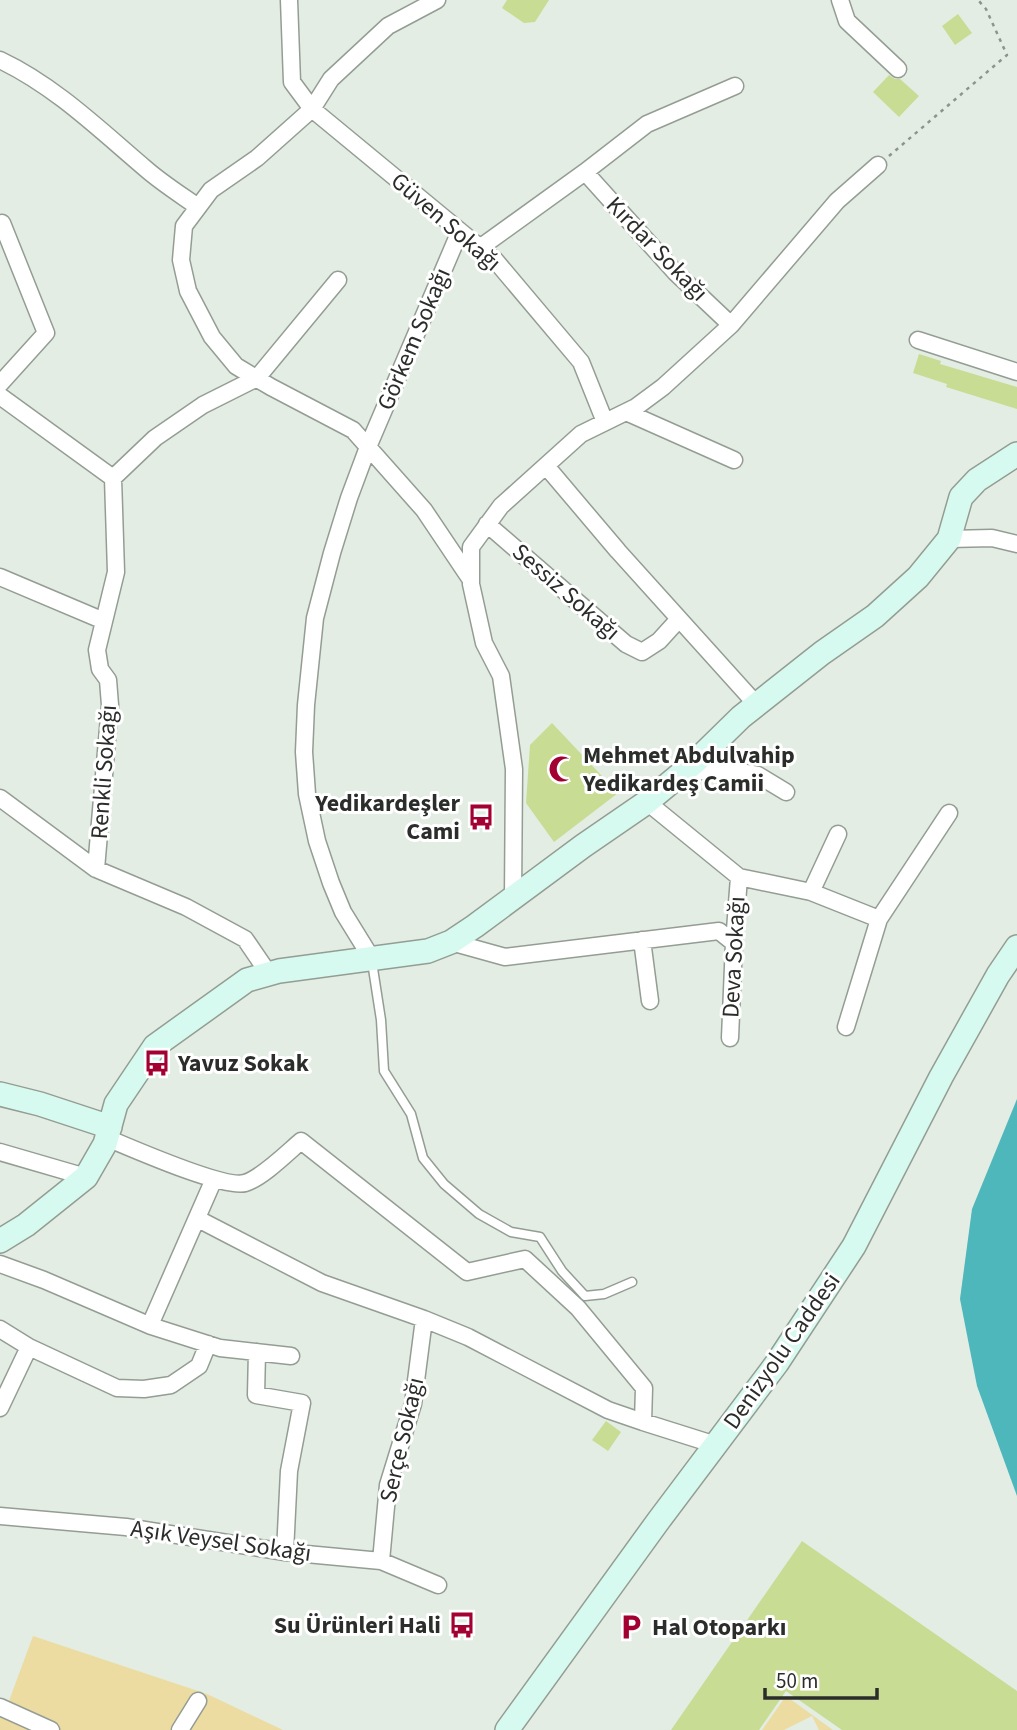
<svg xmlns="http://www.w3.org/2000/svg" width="1017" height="1730" font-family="'Source Sans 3',sans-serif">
  <rect width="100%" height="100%" fill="#e3ede3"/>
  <path fill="#ecdca2" d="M33 1636 207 1694 283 1730H0V1707L6 1709Z
    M786 1696 833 1730H819L812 1716 784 1730H762Z"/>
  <path fill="#4eb7bb" d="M1017 1099V1496L977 1386 960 1299 972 1209Z"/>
  <path fill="#c9dc94" d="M507 0H549L535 22 524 23 502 8Z
    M958 14 972 33 955 45 942 26Z
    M889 75 895 79H900L919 96 899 117 873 92Z
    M919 354 941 361 940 364 1017 387V409L946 387 947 384 913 373Z
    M552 723 618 793 554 842 526 803 530 745Z
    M606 1421 621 1432 608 1451 592 1440Z
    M802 1541 1017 1691V1730H842L786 1691 759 1730H671Z"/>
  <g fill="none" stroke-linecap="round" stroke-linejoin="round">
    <g stroke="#949d94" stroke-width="11">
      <path id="lane" d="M372 962 381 1020 384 1071 411 1114 423 1158 444 1184 479 1214 511 1232 540 1237 562 1271 585 1296 604 1294 632 1282"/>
    </g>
    <g stroke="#949d94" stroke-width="19">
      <path id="street" d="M289 0 292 82 312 109 495 260 581 362 605 422
        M437 0 388 26 331 79 312 109 257 158 211 190 184 226 181 260 188 291 212 337 236 366 271 387 353 430 424 510 471 580
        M840 0 847 21 898 69
        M0 60C55 86 100 130 146 169 162 183 181 195 198 207
        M585 172 675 272 731 325
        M481 247 585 172 647 124 735 86
        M918 340 1017 372
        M0 384 46 333 2 223
        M0 396 113 478
        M626 412 734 460
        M546 466 618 551 756 704
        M487 524 626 644 642 652 659 641 679 619
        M949 539 992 538 1017 544
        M0 577 104 621
        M683 773 722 769 758 775 786 792
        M0 798 96 869 186 907 245 939 269 974
        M647 802 739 877 811 892 879 919
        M96 869 110 705 108 680 100 669 97 650 116 572 113 478 155 438 203 405 257 378 338 280
        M811 892 838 834
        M513 898 514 769 501 676 484 643 471 584V547L501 506 581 434 636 407 663 387 731 325 837 201 878 165
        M642 940 650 1001
        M451 942 505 957 719 931 734 943
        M372 959 343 912 331 883 317 841 307 794 304 752 306 705 315 618 332 553 349 498 368 447 460 231
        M846 1027 879 919 949 813
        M730 1038 734 943 739 877
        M107 1138C131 1148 224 1189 245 1183 262 1178 287 1153 301 1141L467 1272 525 1259 578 1308 644 1388 643 1422 608 1410 468 1337 424 1319 322 1283 198 1219
        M0 1152 86 1177
        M0 1264 44 1280 151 1326 220 1348 291 1356
        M150 1325 214 1179
        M0 1329 29 1347 117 1388 144 1389 171 1385 199 1366 208 1344
        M257 1352 256 1395 302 1403 289 1471 285 1552
        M0 1408 29 1347
        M643 1422 716 1445
        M0 1516 126 1527 285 1552 381 1561 438 1585
        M381 1561 388 1485 413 1404 424 1319
        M0 1707 51 1730
        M180 1730 198 1701"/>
    </g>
    <g stroke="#949d94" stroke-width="26">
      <path id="secondary" d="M0 1094 40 1104 110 1127
        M0 1241 26 1225 86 1177 105 1144 116 1104 155 1046 247 980 279 971 428 951 451 942 475 926 583 846 647 802 694 763 741 717 822 653 875 616 918 577 949 539 961 497 977 480 1017 454
        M507 1730 659 1520 777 1363 854 1246 941 1077 998 975 1017 947"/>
    </g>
    <path stroke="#8d938d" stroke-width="2.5" stroke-dasharray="3.5 5" stroke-linecap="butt" d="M889 156 1007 55 986 9 978 0"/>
    <use href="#lane" stroke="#fff" stroke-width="8"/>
    <use href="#street" stroke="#fff" stroke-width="16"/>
    <use href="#secondary" stroke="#d7faf0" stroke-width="23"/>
  </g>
  <defs>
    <g id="mosque-bare" transform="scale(2.1)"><path d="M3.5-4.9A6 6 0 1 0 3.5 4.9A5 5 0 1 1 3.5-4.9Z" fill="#a20131" stroke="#fff" stroke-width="2.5" paint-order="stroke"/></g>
    <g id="bus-bare" transform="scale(2.1)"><path d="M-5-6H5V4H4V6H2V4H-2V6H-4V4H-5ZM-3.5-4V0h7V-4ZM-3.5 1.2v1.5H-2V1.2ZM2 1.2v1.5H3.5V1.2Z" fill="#a20131" stroke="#fff" stroke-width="2.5" paint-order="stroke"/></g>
    <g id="parking-bare" transform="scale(2.1)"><path d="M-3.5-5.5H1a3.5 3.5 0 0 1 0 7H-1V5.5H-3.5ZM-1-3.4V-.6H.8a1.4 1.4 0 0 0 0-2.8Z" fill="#a20131" stroke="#fff" stroke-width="2.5" paint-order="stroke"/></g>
  </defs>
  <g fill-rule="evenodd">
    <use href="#mosque-bare" x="562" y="769"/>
    <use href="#bus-bare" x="481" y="817"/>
    <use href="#bus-bare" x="157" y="1063"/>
    <use href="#bus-bare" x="462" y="1625"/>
    <use href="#parking-bare" x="631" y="1627"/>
  </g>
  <g text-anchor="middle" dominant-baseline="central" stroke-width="6" stroke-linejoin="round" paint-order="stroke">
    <g font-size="24" fill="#2a2d2a" stroke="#fff">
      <text transform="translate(446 222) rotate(41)">Güven Sokağı</text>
      <text transform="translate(657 249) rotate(46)">Kırdar Sokağı</text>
      <text transform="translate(414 339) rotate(-67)">Görkem Sokağı</text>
      <text transform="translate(566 592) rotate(41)">Sessiz Sokağı</text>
      <text transform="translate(104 772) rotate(-86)">Renkli Sokağı</text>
      <text transform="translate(734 957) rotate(-87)">Deva Sokağı</text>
      <text transform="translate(782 1351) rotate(-55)">Denizyolu Caddesi</text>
      <text transform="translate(402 1440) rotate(-77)">Serçe Sokağı</text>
      <text transform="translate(221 1541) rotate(8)">Aşık Veysel Sokağı</text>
    </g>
    <g font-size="24" font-weight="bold" fill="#2a2d2a" stroke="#fff" text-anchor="start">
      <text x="583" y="755">Mehmet Abdulvahip<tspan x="583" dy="28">Yedikardeş Camii</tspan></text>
      <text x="460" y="803" text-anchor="end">Yedikardeşler<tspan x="460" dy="28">Cami</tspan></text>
      <text x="178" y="1063">Yavuz Sokak</text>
      <text x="441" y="1625" text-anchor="end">Su Ürünleri Hali</text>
      <text x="652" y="1627">Hal Otoparkı</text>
    </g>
  </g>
  <path d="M765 1688v10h112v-10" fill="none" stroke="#2a2d2a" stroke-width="3.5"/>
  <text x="776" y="1688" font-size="21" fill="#2a2d2a" stroke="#ffffff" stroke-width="5" paint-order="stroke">50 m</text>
</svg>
